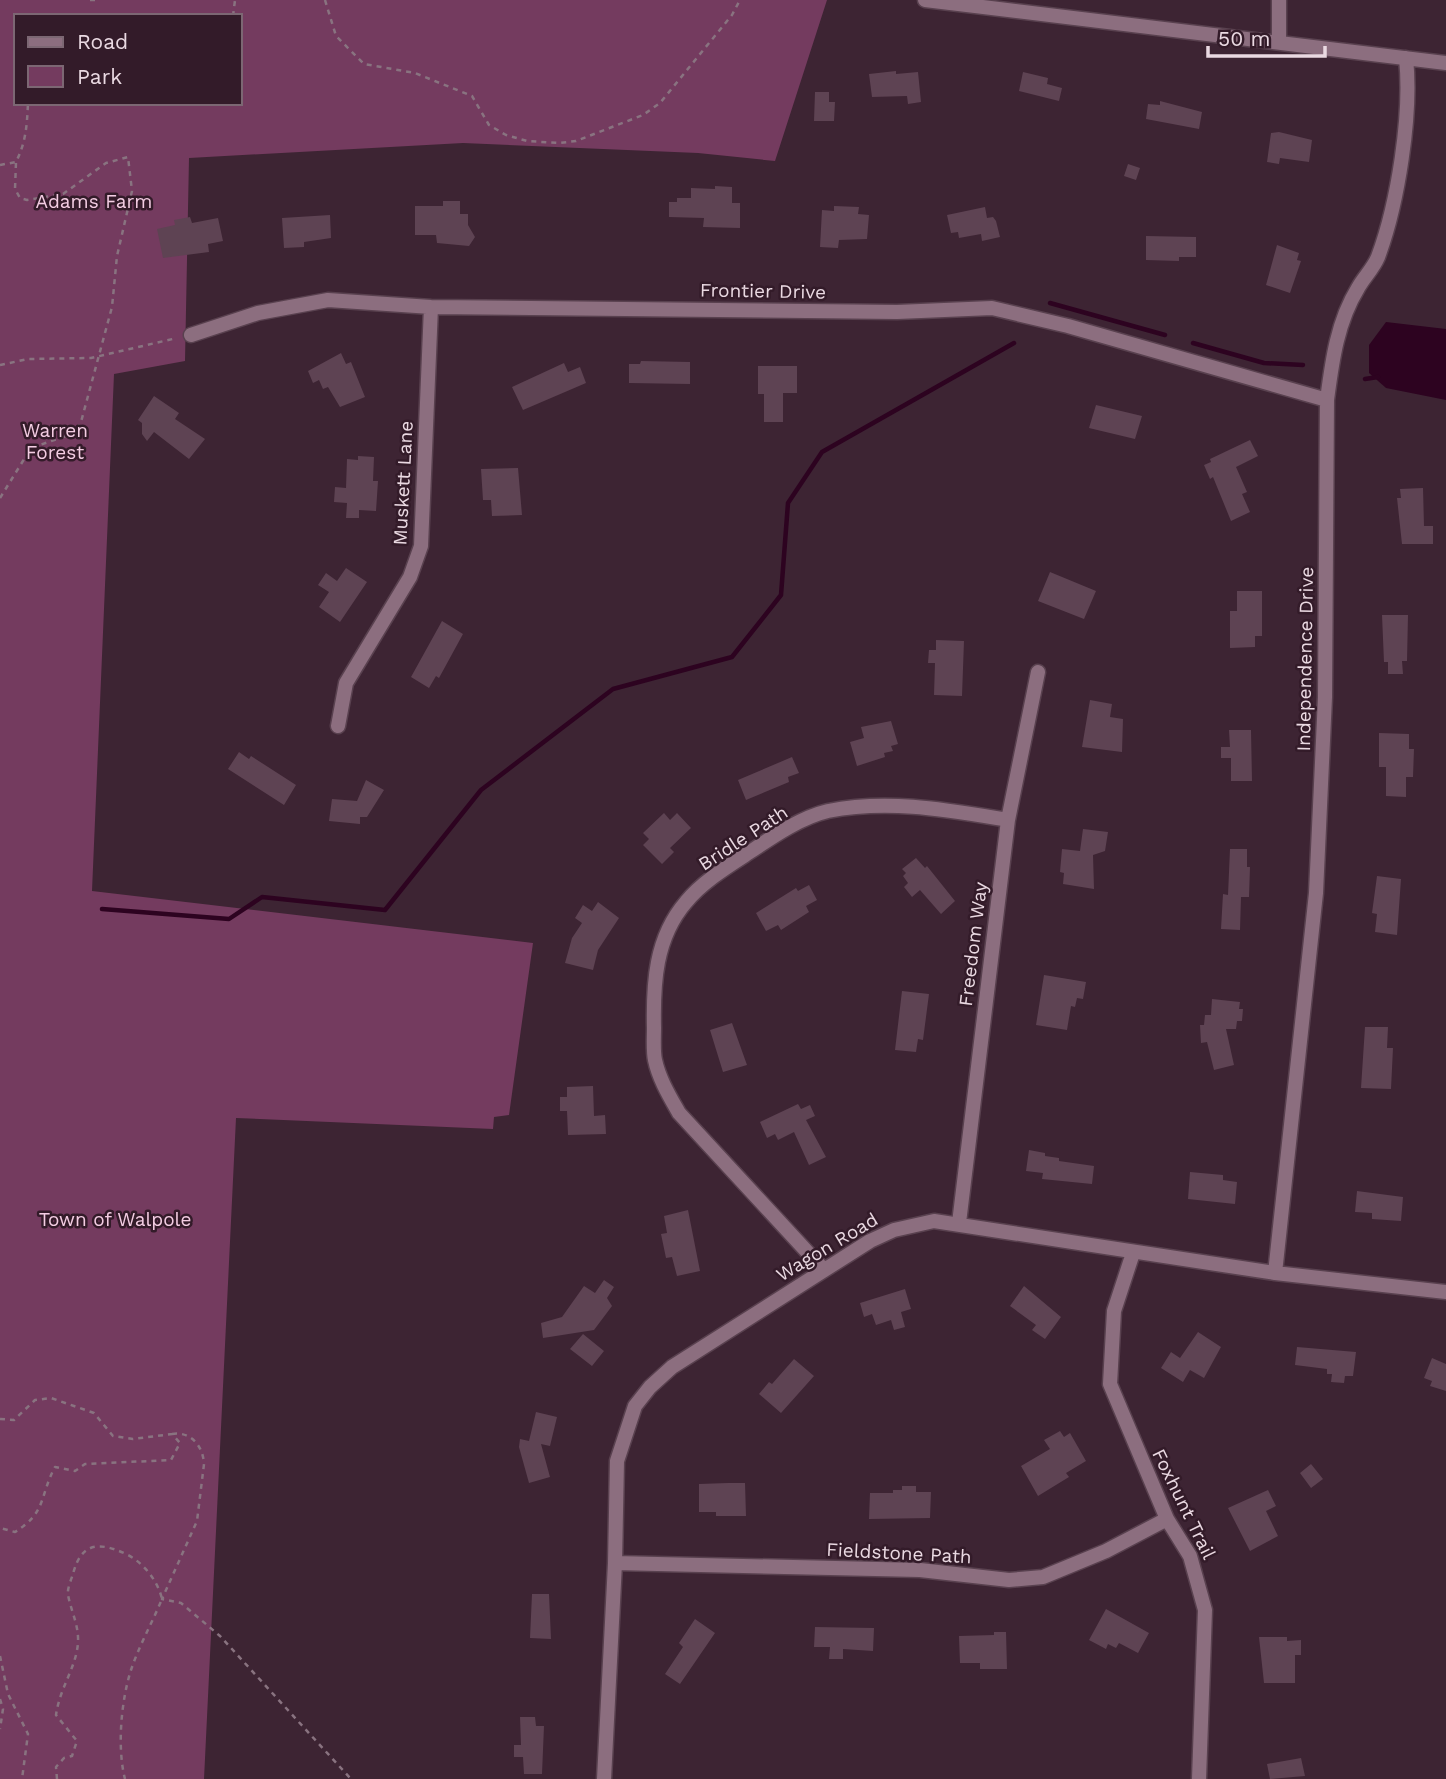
<svg xmlns="http://www.w3.org/2000/svg" width="1446" height="1779" font-family="'Work Sans',sans-serif">
  <rect width="100%" height="100%" fill="#3d2433"/>
  <path fill="#743b5f" fill-rule="evenodd" d="M0 0H827L775 161 698 153 463 143 189 158 185 361 114 374 92 891 533 943 509 1115 494 1117 493 1129 236 1118 204 1779H0ZM16 16H240V103H16Z"/>
  <path fill="#2d0320" d="M1386 322 1446 329V400L1386 388 1369 373V345Z"/>
  <g fill="none" stroke-linecap="round" stroke-linejoin="round">
    <path stroke="#2d0320" stroke-width="4.5" d="M1050 303 1165 335
      M1193 343 1264 363 1303 365
      M1365 379 1378 377
      M102 909 229 919 262 897 385 910 481 790 613 689 732 657 781 595 788 503 822 452 1014 343"/>
  </g>
  <path fill="#5e4353" d="M896 71V74L918 72 921 102 908 104 907 96 872 97 869 74Z
    M1023 72 1048 78 1047 84 1062 88 1059 101 1019 91Z
    M815 92H829V102H835L834 121H814Z
    M1160 101 1202 112 1199 129 1146 119 1148 104 1160 105Z
    M1279 132 1312 140 1309 162 1280 158 1279 164 1267 162 1271 133Z
    M1128 164 1140 168 1136 180 1124 176Z
    M715 186 732 187V203H740V228L703 227 704 218 669 217V202H677V198H691V188L715 189Z
    M443 201H460V214H468V225L475 237 469 246 437 243 436 235H415V206H443Z
    M834 206 859 207 858 214 869 215 867 239 839 240 838 248 820 247 822 210 834 211Z
    M985 207 987 218 993 217 996 221 1000 237 982 241 981 234 959 238 958 232 951 233 947 215Z
    M330 215 331 238 304 242V247L284 248 282 218Z
    M190 217 192 223 218 218 223 241 208 244 209 252 163 258 157 229 175 225 174 220Z
    M1146 236 1196 237V257H1179V261L1146 260Z
    M1277 245 1299 253 1297 260 1301 261 1290 293 1266 285Z
    M341 353 346 364 351 362 365 397 340 407 328 387 323 389 319 380 313 383 308 371Z
    M641 361 690 362V384L629 383V364H640Z
    M564 363 568 372 580 367 586 383 523 410 512 387Z
    M758 366H797V393H783V422H764V394H758Z
    M154 396 179 413 175 419 205 439 189 459 154 432 147 441 142 434V423L138 420Z
    M1096 405 1142 416 1135 439 1089 428Z
    M1250 440 1258 456 1236 467 1247 492 1242 494 1250 512 1231 521 1213 477 1210 479 1204 465 1211 462 1210 459Z
    M358 456 374 457 373 481H378L376 511 359 510V518H346L347 503 334 502 335 487 346 488 347 459 358 460Z
    M518 468 522 515 492 516 491 500H483L481 469Z
    M1423 488 1424 526H1433V544H1402L1397 498H1401L1400 489Z
    M346 568 367 582 340 622 319 607 329 592 318 585 326 573 337 581Z
    M1050 572 1096 591 1084 619 1038 601Z
    M1237 591H1262V636H1255V647L1230 648V611H1237Z
    M1382 615H1408L1407 661H1402L1403 674H1388V662H1384Z
    M442 621 463 634 439 678 436 676 429 688 411 677Z
    M936 640 964 641 962 696 934 695 935 663H928L929 650H936Z
    M1090 700 1112 704 1110 717 1123 719 1122 752 1082 747Z
    M891 721 898 744 891 746 893 751 884 753 885 757 857 766 850 742 864 738 861 727Z
    M1229 730H1251L1252 781H1231V758H1221V747H1230Z
    M1379 733 1409 734V749H1414L1413 777H1406V797L1386 796V767H1379Z
    M239 752 249 759 251 756 296 785 284 805 228 769Z
    M792 757 799 773 788 777 789 782 746 800 738 780Z
    M366 780 384 790 367 817H360V824L329 821 332 799 357 801Z
    M664 813 670 820 677 813 691 828 670 848 674 852 662 864 643 845 649 839 643 833Z
    M1083 829 1108 832 1105 851 1093 855 1094 889 1063 884 1064 873 1060 872 1062 849 1080 851Z
    M1230 849H1247V867H1250L1249 897H1241L1240 930 1221 929 1223 894 1228 895Z
    M916 858 925 868 927 866 955 901 941 914 920 890 912 897 904 887 908 883 903 876 906 873 902 869Z
    M1377 876 1401 879 1397 935 1375 932 1377 914 1372 913Z
    M809 885 817 900 806 906 809 912 781 930 778 925 766 931 756 913 796 888 798 891Z
    M598 902 619 918 598 950 593 970 565 963 572 938 582 923 575 918 583 905 592 911Z
    M1044 975 1086 982 1083 999 1077 998 1075 1007 1071 1006 1067 1030 1036 1025Z
    M902 991 929 994 923 1040 918 1039 916 1052 895 1050Z
    M1212 999 1240 1002 1239 1009H1243L1242 1021H1237L1236 1029H1226L1234 1065 1214 1070 1207 1042 1201 1043 1200 1025H1204L1205 1015H1211Z
    M732 1023 747 1065 723 1072 710 1030Z
    M1365 1027H1388L1387 1048H1393L1391 1089 1361 1088Z
    M593 1086 594 1116 605 1115 606 1134 568 1135 567 1111H560V1097H567V1087Z
    M798 1104 801 1109 810 1105 815 1116 806 1120 826 1157 809 1165 794 1132 778 1140 775 1134 767 1138 760 1122Z
    M1029 1150 1045 1153V1156L1059 1158V1161L1094 1166 1092 1184 1042 1179 1043 1173 1026 1171Z
    M1190 1172 1223 1175V1180L1237 1182 1235 1204 1188 1199Z
    M1357 1191 1403 1197 1401 1221 1372 1219V1213L1355 1212Z
    M688 1210 700 1271 677 1276 672 1257 666 1258 661 1234 667 1233 664 1216Z
    M604 1280 614 1287 607 1298 612 1306 594 1330 543 1338 541 1323 562 1317 584 1286 595 1293Z
    M1024 1286 1061 1317 1045 1339 1032 1330 1036 1325 1010 1306Z
    M905 1289 911 1309 901 1312 905 1327 894 1330 891 1320 876 1325 872 1314 864 1317 860 1303Z
    M1198 1332 1221 1347 1204 1378 1190 1370 1183 1382 1161 1368 1171 1352 1180 1358Z
    M583 1334 604 1351 592 1366 570 1349Z
    M1297 1347 1356 1352 1353 1376H1345L1344 1383 1331 1382 1332 1374H1327V1369L1295 1365Z
    M1432 1358 1446 1364V1391L1430 1386 1432 1381 1424 1378Z
    M794 1359 814 1376 781 1413 759 1394 769 1382 772 1384Z
    M536 1412 557 1417 550 1446 541 1444 550 1477 529 1483 519 1447 520 1439 529 1441Z
    M1060 1431 1064 1437 1070 1433 1086 1461 1066 1473 1069 1477 1038 1496 1021 1466 1050 1449 1044 1440Z
    M1311 1464 1323 1479 1311 1488 1300 1473Z
    M728 1483H745L746 1516H716V1512H699V1484Z
    M902 1486H916V1492H931L930 1518 869 1519 870 1493H893V1490H902Z
    M1268 1490 1276 1506 1266 1511 1278 1536 1250 1551 1228 1508Z
    M532 1594H549L551 1639 530 1638Z
    M1106 1609 1149 1633 1138 1653 1119 1643 1116 1648 1108 1644 1106 1649 1089 1640Z
    M695 1619 715 1633 680 1684 665 1674 683 1647 679 1643Z
    M815 1627 874 1628 873 1651 843 1649V1659H829L830 1647H814Z
    M994 1632H1006L1007 1669H980V1663H960L959 1636 994 1635Z
    M1259 1637H1287V1641L1301 1640V1655H1295V1683H1264Z
    M520 1717H535L536 1726H544L542 1774H524L523 1757H514V1745H521Z
    M1301 1758 1305 1776 1270 1779 1267 1764Z"/>
  <g fill="none" stroke-linecap="round" stroke-linejoin="round">
    <g stroke="#59414f" stroke-width="17">
      <path id="minor" d="M925 0 1446 63
        M1279 42V0
        M191 335 258 313 328 300 431 307 897 312 992 308 1068 326 1327 400
        M338 726 346 683 410 577 421 546 431 307
        M959 1223 1008 820 1038 672
        M1133 1253 1114 1311 1110 1384 1167 1519 1190 1556 1205 1610 1199 1779
        M823 1269 679 1113C670 1097 659 1079 655 1060 653 1051 654 1038 654 1028 653 984 655 938 686 902 703 881 730 865 753 850 775 835 802 817 828 811 889 799 947 810 1008 820
        M1275 1273 1316 893 1325 697 1327 400C1332 362 1337 322 1358 288 1364 277 1373 269 1378 257 1398 203 1412 114 1406 58
        M615 1563 920 1570 1009 1580 1043 1577 1106 1551 1167 1519
        M604 1779 615 1563 617 1461 635 1406 650 1387 672 1367 870 1241 894 1230 934 1221 1275 1273 1446 1292"/>
    </g>
    <path stroke="#897380" stroke-width="2.5" stroke-dasharray="5 5" stroke-linecap="butt" d="M90 0H96
      M325 0 336 36 364 64 415 73 472 96 489 125 506 135 527 141 559 143 576 141 643 115 660 103 732 15 740 0
      M233 16 235 0
      M0 165 16 162C26 142 27 125 28 103
      M0 365 28 359 91 358 177 338
      M0 498 31 448 75 433 81 422 112 307 117 256 132 191 128 157 106 163 63 194 27 200 20 198 15 189 16 162
      M0 1419 14 1420 35 1400 51 1398 94 1413 113 1436 133 1439 172 1434 180 1443 171 1460 85 1464 75 1471 55 1467C39 1497 47 1512 15 1532L0 1528
      M172 1434C191 1431 203 1446 204 1464L197 1521 162 1599 181 1603 220 1636 351 1779
      M0 1656 8 1694 28 1734 22 1779
      M0 1699 3 1709 0 1729
      M57 1779 56 1767 64 1758 72 1756 77 1741 56 1715C60 1687 76 1668 78 1643 79 1625 71 1611 68 1595 67 1589 71 1580 73 1574 81 1543 98 1541 126 1554 143 1562 158 1581 162 1599 152 1623 139 1646 131 1670 121 1701 117 1748 125 1779"/>
    <use href="#minor" stroke="#8c6e7f" stroke-width="14"/>
  </g>
  <g text-anchor="middle" dominant-baseline="central" stroke-width="5" stroke-linejoin="round" paint-order="stroke">
    <g font-size="19" fill="#f4cde3" stroke="#331b29">
      <text x="94" y="201">Adams Farm</text>
      <text x="55" y="430">Warren<tspan x="55" dy="22">Forest</tspan></text>
      <text x="115" y="1219">Town of Walpole</text>
    </g>
    <g font-size="19" fill="#ead9e2" stroke="#331b29">
      <text transform="translate(763 291) rotate(1)">Frontier Drive</text>
      <text transform="translate(403 483) rotate(-87)">Muskett Lane</text>
      <text transform="translate(1305 659) rotate(-89)">Independence Drive</text>
      <text transform="translate(743 838) rotate(-33)">Bridle Path</text>
      <text transform="translate(973 944) rotate(-83)">Freedom Way</text>
      <text transform="translate(827 1247) rotate(-31)">Wagon Road</text>
      <text transform="translate(1184 1504) rotate(64)">Foxhunt Trail</text>
      <text transform="translate(899 1553) rotate(3)">Fieldstone Path</text>
    </g>
  </g>
  <rect x="14" y="14" width="228" height="91" fill="#331b29" stroke="#7c6773" stroke-width="2"/>
  <rect x="28" y="37" width="35" height="10" fill="#8c6e7f" stroke="#7c6773" stroke-width="2"/>
  <text x="77" y="49" font-size="21" fill="#ead9e2">Road</text>
  <rect x="28" y="66" width="35" height="21" fill="#743b5f" stroke="#7c6773" stroke-width="2"/>
  <text x="77" y="84" font-size="21" fill="#ead9e2">Park</text>
  <path d="M1208 46v10h117v-10" fill="none" stroke="#ead9e2" stroke-width="3.5"/>
  <text x="1218" y="46" font-size="21" fill="#ead9e2" stroke="#331b29" stroke-width="5" paint-order="stroke">50 m</text>
</svg>
